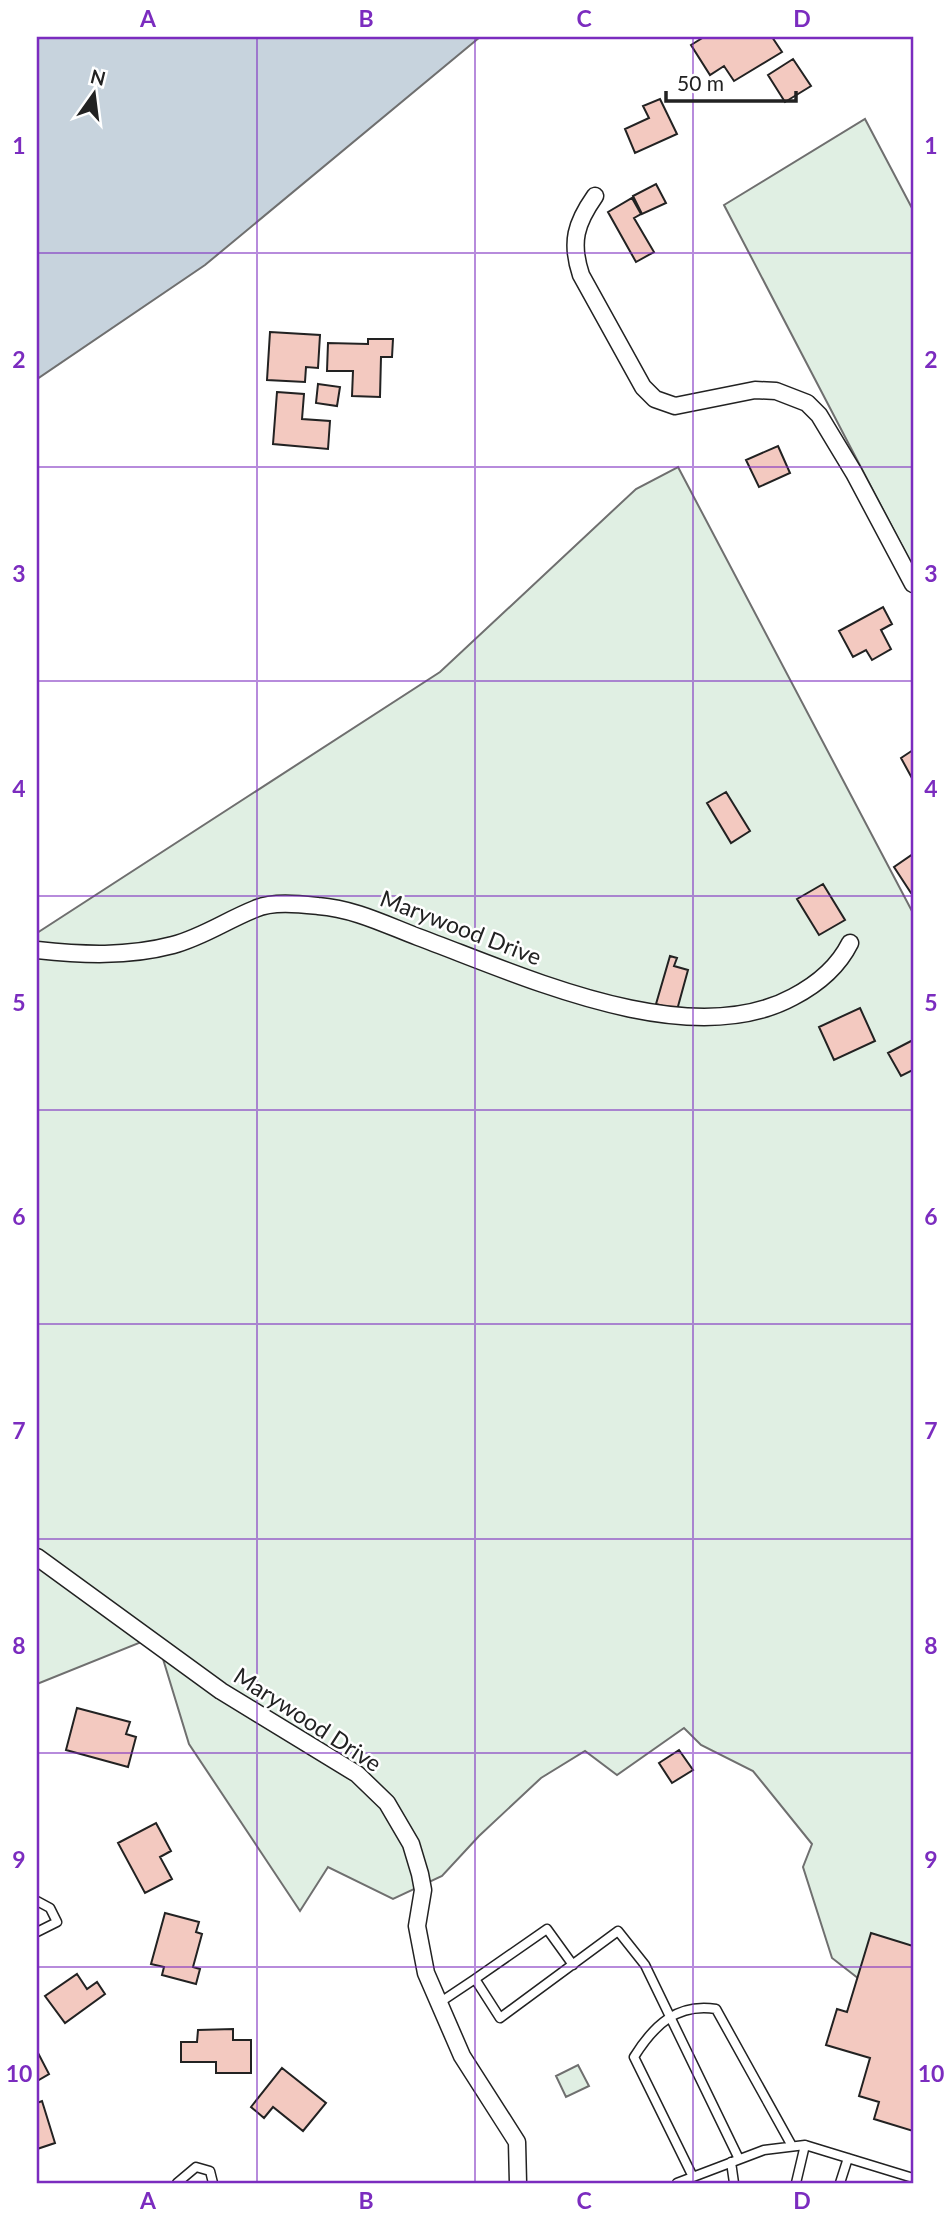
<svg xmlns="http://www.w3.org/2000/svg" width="950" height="2220" font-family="Lato,sans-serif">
  <rect width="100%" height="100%" fill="#fff"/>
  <path fill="#e0efe3" stroke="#6f6f6f" stroke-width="2" d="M865 119 913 210V567L724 205Z
    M678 467 913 913V1965L872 1989 832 1958 803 1867 812 1844 753 1771 701 1745 684 1728 617 1775 585 1751 541 1778 479 1836 442 1876 393 1899 328 1867 300 1911 189 1744 156 1636 37 1684V933L440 672 636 489Z
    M578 2065 589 2086 566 2097 556 2076Z"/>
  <path fill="#c7d3dd" stroke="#6f6f6f" stroke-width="2" d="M37 37H480L205 265 37 379Z"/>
  <path fill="#f3c9c0" stroke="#222" stroke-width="2" d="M704 37H772L782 52 734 81 724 66 710 75 691 45Z
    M793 59 811 86 785 102 768 75Z
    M660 99 677 134 635 153 625 129 649 118 643 106Z
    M656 184 666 203 642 214 633 196Z
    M632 198 641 214 634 218 654 252 636 262 608 212Z
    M270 332 320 335 318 368 306 367 305 382 267 380Z
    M368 339H393L392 357H381L380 397 352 396 353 371H327L328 343 368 344Z
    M318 384 340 387 337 406 316 403Z
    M277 392 304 394 302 419 330 421 328 449 273 444Z
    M778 446 790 473 759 487 746 460Z
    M883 607 892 624 881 630 891 649 872 660 866 650 853 657 839 631Z
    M913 750V780L901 758Z
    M726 792 750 831 731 843 707 803Z
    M913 854V892L911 893 894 867Z
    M823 884 845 920 819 935 797 899Z
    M670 956 677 958 674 966 688 970 677 1010 656 1004Z
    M860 1008 875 1041 834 1060 819 1027Z
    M913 1040V1070L901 1076 888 1053Z
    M77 1708 130 1722 126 1734 136 1737 128 1767 66 1750Z
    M679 1750 693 1770 672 1783 659 1763Z
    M156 1823 171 1851 160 1857 172 1879 145 1893 118 1843Z
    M165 1913 199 1922 196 1932 202 1934 193 1967 200 1969 196 1984 162 1975 164 1967 151 1964Z
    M871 1933 913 1946V2131L874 2119 879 2102 859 2096 870 2058 826 2045 837 2009 847 2012Z
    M77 1974 87 1989 97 1982 105 1994 65 2023 45 1996Z
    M233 2029V2040H251V2073H216V2062H181V2042H197L198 2030Z
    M37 2051 49 2074 37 2081Z
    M282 2068 326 2103 303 2131 273 2107 264 2118 251 2107Z
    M42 2101 55 2143 37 2149V2103Z"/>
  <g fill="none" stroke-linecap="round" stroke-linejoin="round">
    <g stroke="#222" stroke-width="11">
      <path id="service" d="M37 1901 50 1908 57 1922 37 1932
        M475 1979 547 1929 573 1965
        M439 2003 475 1979 500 2018 618 1931 645 1965 739 2159
        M731 2162 734 2183
        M692 2175 634 2057C654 2025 677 2003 716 2009L792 2146
        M177 2183 196 2167 210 2171 213 2183
        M677 2183 764 2150 805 2145 913 2178
        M796 2183 805 2145
        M840 2183 848 2158"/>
    </g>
    <g stroke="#222" stroke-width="19">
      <path id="minor" d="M595 196C576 223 570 242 581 275L643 387 655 399 675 406 755 390 776 391 807 403 819 415 854 473 913 584
        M37 950C83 955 127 957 173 945 203 937 227 920 255 909 272 901 299 904 318 906 355 909 384 924 418 937 521 975 688 1054 793 997 816 985 838 967 850 943
        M37 1557 221 1691 357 1774 387 1803 411 1844 420 1874 423 1890 417 1926 426 1973 462 2056 517 2142 518 2183"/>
    </g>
    <use href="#service" stroke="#fff" stroke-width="8"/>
    <use href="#minor" stroke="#fff" stroke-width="16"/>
  </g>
  <path fill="none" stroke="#7b2cbf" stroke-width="2" stroke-opacity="0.55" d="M257 37V2183M475 37V2183M693 37V2183M37 253H913M37 467H913M37 681H913M37 896H913M37 1110H913M37 1324H913M37 1539H913M37 1753H913M37 1967H913"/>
  <g text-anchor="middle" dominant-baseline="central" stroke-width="5" stroke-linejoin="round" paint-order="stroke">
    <g font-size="23" fill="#222" stroke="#fff">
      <text transform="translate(461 927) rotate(21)">Marywood Drive</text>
      <text transform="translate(308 1719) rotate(33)">Marywood Drive</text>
    </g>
  </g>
  <rect width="950" height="2220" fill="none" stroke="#ffffff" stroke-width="77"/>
  <g transform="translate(94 94) rotate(14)" stroke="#ffffff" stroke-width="5" paint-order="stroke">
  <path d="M0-5L12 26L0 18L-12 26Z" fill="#222222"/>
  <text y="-10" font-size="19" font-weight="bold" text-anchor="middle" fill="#222222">N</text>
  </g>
  <path d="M666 91v10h130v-10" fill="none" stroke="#222222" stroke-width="3.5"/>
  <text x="677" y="91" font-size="21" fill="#222222" stroke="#ffffff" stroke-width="5" paint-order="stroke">50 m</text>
  <rect x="38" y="38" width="874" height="2144" fill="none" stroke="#7b2cbf" stroke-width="2.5"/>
  <g font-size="23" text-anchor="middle" font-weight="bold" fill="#7b2cbf">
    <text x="148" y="27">A</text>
    <text x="366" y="27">B</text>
    <text x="584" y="27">C</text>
    <text x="802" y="27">D</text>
    <text x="19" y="154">1</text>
    <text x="931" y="154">1</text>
    <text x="19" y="368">2</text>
    <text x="931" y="368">2</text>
    <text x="19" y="582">3</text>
    <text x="931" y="582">3</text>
    <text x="19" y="797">4</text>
    <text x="931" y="797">4</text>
    <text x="19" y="1011">5</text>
    <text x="931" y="1011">5</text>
    <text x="19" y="1225">6</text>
    <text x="931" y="1225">6</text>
    <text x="19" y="1439">7</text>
    <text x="931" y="1439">7</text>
    <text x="19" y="1654">8</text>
    <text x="931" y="1654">8</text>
    <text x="19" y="1868">9</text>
    <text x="931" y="1868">9</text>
    <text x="19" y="2082">10</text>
    <text x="931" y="2082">10</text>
    <text x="148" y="2209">A</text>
    <text x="366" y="2209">B</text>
    <text x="584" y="2209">C</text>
    <text x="802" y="2209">D</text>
  </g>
</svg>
